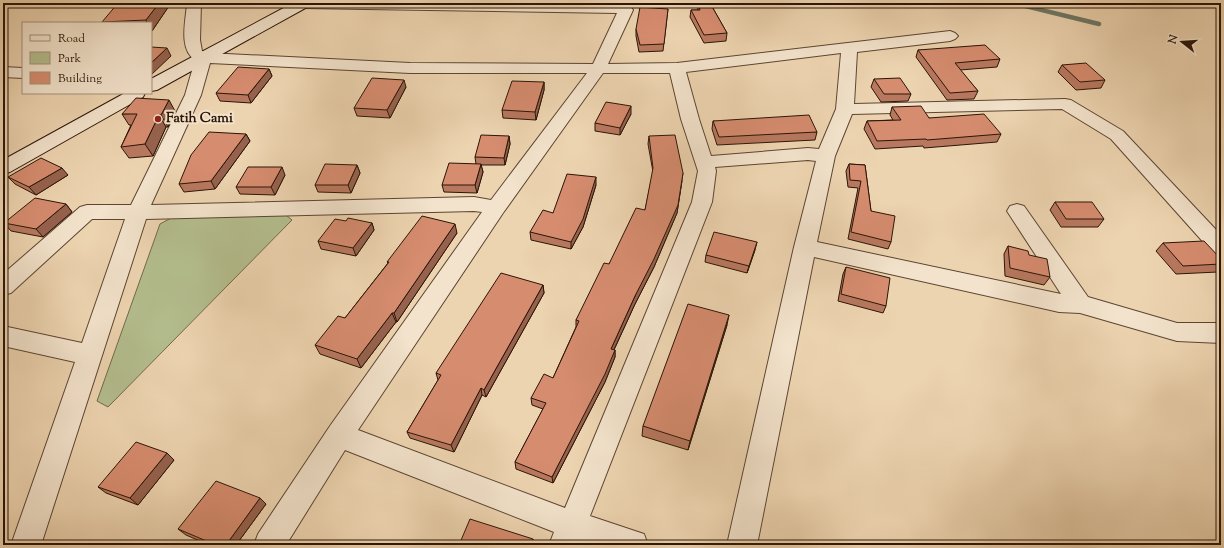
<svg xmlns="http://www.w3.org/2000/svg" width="1224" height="548" font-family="'Sorts Mill Goudy',serif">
  <rect width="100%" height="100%" fill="#edd4b0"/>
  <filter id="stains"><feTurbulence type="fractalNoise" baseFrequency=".005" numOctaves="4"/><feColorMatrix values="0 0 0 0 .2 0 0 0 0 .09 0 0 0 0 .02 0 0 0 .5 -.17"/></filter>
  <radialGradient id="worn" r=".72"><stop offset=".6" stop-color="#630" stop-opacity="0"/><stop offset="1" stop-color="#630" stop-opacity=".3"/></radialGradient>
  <path fill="#b4be8e" stroke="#706a4a" d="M286 215 292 220 108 407 97 401 160 224 171 218Z"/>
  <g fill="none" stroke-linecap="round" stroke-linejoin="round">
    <path stroke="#6e7766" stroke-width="4.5" d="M1013 3 1099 24"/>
    <g stroke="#5c4531" stroke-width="2">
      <path id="minor" d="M187 3H201L200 40 202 51 207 53 410 63 593 64 617 13 302 8 297 7 295 4 554 3 611 4 631 7 633 10 608 64 677 63 950 31 955 33 958 36 955 39 950 41 857 52 854 104 1065 99 1071 100 1123 131 1221 235V256L1213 253 1111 139 1062 109 852 114 835 156 817 242 1061 294 1007 211 1010 206 1017 204 1024 206 1088 297 1177 323H1221V343L1177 341 1080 313 1059 312 814 257 757 545H727L794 247 816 161 808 160 715 167 716 171 712 202 590 516 644 534 648 545H588L580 542 579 545H549L554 532 345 450 286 545H254L258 534 330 426 482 212 474 211 146 219 41 545H11L75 362 3 346V326L82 343 125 219H92L11 293 3 295V274L80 207 87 205H131L185 95 195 60C178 49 186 20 187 3ZM841 53 836 109 819 149 808 148 711 156 699 119 686 72ZM210 63 410 73H587L491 200 474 197 151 205 201 95ZM603 73H670L681 119 698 171 692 202 565 508 358 430 503 213Z
        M3 67 23 68V78L3 77Z"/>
    </g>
    <g stroke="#2b1507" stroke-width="2">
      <path id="secondary" d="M293 3H311L309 6 157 90 151 91V79Z
        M125 93H145L143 97 10 172 3 174V160Z"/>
    </g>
    <use href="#minor" fill="#f3e3cc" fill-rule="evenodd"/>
    <use href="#secondary" fill="#f3e3cc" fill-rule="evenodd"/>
  </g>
  <path fill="#b8785f" stroke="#2b1507" d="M171 3 152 31H151V23H102V22Z
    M697 3H710L727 33 726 41 704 43 690 17 691 10H698Z
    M668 9 663 51 639 52 636 36V29Z
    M918 50 1000 59 997 67 960 70 978 91 974 99 947 100 916 57Z
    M1062 65 1105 80 1101 88 1076 90 1058 72Z
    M269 69 272 76 251 103 220 101 216 93Z
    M874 79 911 94 908 101 881 102 871 87Z
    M544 82V90L536 120 503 118 502 110Z
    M406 87 390 118 357 116 354 108Z
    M892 107 929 118 1001 134 997 142 924 148 923 146 875 149 864 129 867 121 893 120 890 115Z
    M175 111 168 127H166L153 156 129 158 121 147 131 125H129L122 114Z
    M631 114 620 135 595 131V123Z
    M713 121 817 132 815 140 717 145 712 129Z
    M246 134 250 141 215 189 184 192 179 184Z
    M509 136 510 144 505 165H481L483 172 477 193 444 192 442 185 476 164 475 157Z
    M649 136 682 181 677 213 654 267 635 304 614 350H615V357L605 382 553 483 516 469 515 462 543 409 532 405 531 398 553 378 576 327V320L609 264 645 210 653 172 648 144Z
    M849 164 865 165 871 211 891 242 888 249 848 239 858 188 848 187 846 171Z
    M357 165 360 173 351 193 318 192 315 185Z
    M68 175 36 195 15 184 8 177Z
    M285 175 275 195 240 194 236 187Z
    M596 185 583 227 571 249 531 240 530 232 553 213Z
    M1055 202 1104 219 1098 227H1061L1050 210Z
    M66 204 72 212 43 237 11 231 4 223Z
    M346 221 372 223 374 230 356 256 321 249 318 241Z
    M457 233 397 322H396L361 368 320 354 315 345 345 318 388 263 387 262Z
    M1163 243 1221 259V268L1218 272 1176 274 1156 251Z
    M1008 246 1029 255 1050 277 1044 285 1005 276 1004 254Z
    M755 250 747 273 705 262 706 255Z
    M846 267 886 306 883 313 838 301 843 274Z
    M543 285 544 293 486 397 482 395 454 452 410 438 407 432 438 380 436 373Z
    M727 325 688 450 642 436 643 426Z
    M167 453 174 460 138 505 106 493 98 487Z
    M260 498 266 504 236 545H209L186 535 178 529Z"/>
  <path fill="#96624e" stroke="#2b1507" d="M159 3H171L152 31 151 30V23H147L146 20Z
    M167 48 171 56 151 75V63Z
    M269 69 272 76 251 103 248 95Z
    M404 80 406 87 390 118 387 110Z
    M544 82V90L536 120 535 112Z
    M169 100 175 111 168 127 161 115Z
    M631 106V114L620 135V128Z
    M159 115 166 127 153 156 145 144Z
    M246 134 250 141 215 189 211 181Z
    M509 136 510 144 505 165 504 158Z
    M481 164 483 172 477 193 475 185Z
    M357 165 360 173 351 193 348 185Z
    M282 167 285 175 275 195 271 187Z
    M62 168 68 175 36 195 29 187Z
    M683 173 677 213 654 267 635 304 611 356V349L635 296Z
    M596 177V185L583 227 571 249V242Z
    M66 204 72 212 43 237 36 229Z
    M372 223 374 230 356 256 353 248Z
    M455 224 457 233 397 322 394 313Z
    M757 242 755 250 747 273 749 266Z
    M543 285 544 293 486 397 484 390Z
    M392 313 396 322 361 368 357 359Z
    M729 315 727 325 688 450 690 441Z
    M615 350V357L605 382 553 483 552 477Z
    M481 388 482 395 454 452 451 445Z
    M167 453 174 460 138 505 130 498Z
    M260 498 266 504 236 545H226Z
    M533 539 534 545H530Z"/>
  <path fill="#d68c6f" stroke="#2b1507" d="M118 3H159L146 20 102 22Z
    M698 3H710L727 33 704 35 691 10H700Z
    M640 7 668 9 664 44 640 45 636 29Z
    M985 45 1000 59 955 63 978 91 950 93 918 50Z
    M151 47 167 48 151 63Z
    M1086 63 1105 80 1080 82 1062 65Z
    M238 67 269 69 248 95 216 93Z
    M372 78 404 80 387 110 354 108Z
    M900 78 911 94H884L874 79Z
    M512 81 544 82 535 112 502 110Z
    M136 98 169 100 161 115H159L145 144 121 147 137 114H122Z
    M606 102 631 106 620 128 595 123Z
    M921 106 929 118 984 114 1001 134 927 140 926 139 877 141 867 121 901 120 892 107Z
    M809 115 817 132 719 137 713 121Z
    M209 132 246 134 211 181 179 184 191 155Z
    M481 135 509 136 504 158 475 157Z
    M675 135 683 173 678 205 654 259 635 296 611 349 615 350 605 374 552 477 515 462 546 403 531 398 544 374 553 378 579 321 576 320 604 263 609 264 636 208 645 210 653 168 649 136Z
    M41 158 62 168 29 187 8 177Z
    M449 163 481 164 475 185H442Z
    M325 164 357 165 348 185H315Z
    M849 164 865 165 871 211 895 216 891 242 851 232 861 181 850 180Z
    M248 167H282L271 187H236Z
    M567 174 596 177 583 219 571 242 530 232 543 210 553 213Z
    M35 198 66 204 36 229 4 223Z
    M1055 202H1092L1104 219H1066Z
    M422 216 455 224 394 313H392L357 359 315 345 338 316 345 318 389 262H387Z
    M348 218 372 223 353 248 318 241 335 219 346 221Z
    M714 232 757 242 749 266 706 255Z
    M1204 241 1221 259V264L1183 266 1163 243Z
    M1008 246 1028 251 1029 255 1047 259 1050 277 1010 268Z
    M846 267 890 278 886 306 841 294Z
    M501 273 543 285 484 390 481 388 451 445 407 432 441 375 436 373Z
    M688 304 729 315 690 441 643 426Z
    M136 442 167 453 130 498 98 487Z
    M216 481 260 498 226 545H216L178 529Z
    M470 519 533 539 530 545H459Z"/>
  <circle fill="#8f2418" stroke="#f3e3cc" stroke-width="1.5" cx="158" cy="119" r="4"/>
  <g text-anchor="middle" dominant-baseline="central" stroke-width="4" stroke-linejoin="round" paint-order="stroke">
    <g font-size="14" font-weight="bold" fill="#2b1507" stroke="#f3e3cc" text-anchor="start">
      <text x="166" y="119">Fatih Cami</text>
    </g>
  </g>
  <rect width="1224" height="548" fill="none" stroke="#edd4b0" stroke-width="16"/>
  <rect x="4" y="4" width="1216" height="540" fill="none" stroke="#2b1507" stroke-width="2"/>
  <rect x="8" y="8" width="1208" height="532" fill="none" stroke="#2b1507"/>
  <rect x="22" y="22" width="130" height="72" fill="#f3e3cc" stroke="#a3917d"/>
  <rect x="30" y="35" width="20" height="6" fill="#f3e3cc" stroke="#a3917d"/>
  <text x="58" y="42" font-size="12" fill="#2b1507">Road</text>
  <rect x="30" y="52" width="20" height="12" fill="#b4be8e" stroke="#a3917d"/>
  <text x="58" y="62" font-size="12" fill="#2b1507">Park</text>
  <rect x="30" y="72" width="20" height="12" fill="#d68c6f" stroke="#a3917d"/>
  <text x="58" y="82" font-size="12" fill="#2b1507">Building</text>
  <g transform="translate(1182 42) rotate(287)" stroke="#f3e3cc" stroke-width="3" paint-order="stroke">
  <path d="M0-3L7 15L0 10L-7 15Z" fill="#2b1507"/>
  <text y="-6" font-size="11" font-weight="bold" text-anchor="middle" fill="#2b1507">N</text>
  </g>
  <rect width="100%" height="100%" filter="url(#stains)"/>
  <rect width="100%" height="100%" fill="url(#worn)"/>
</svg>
